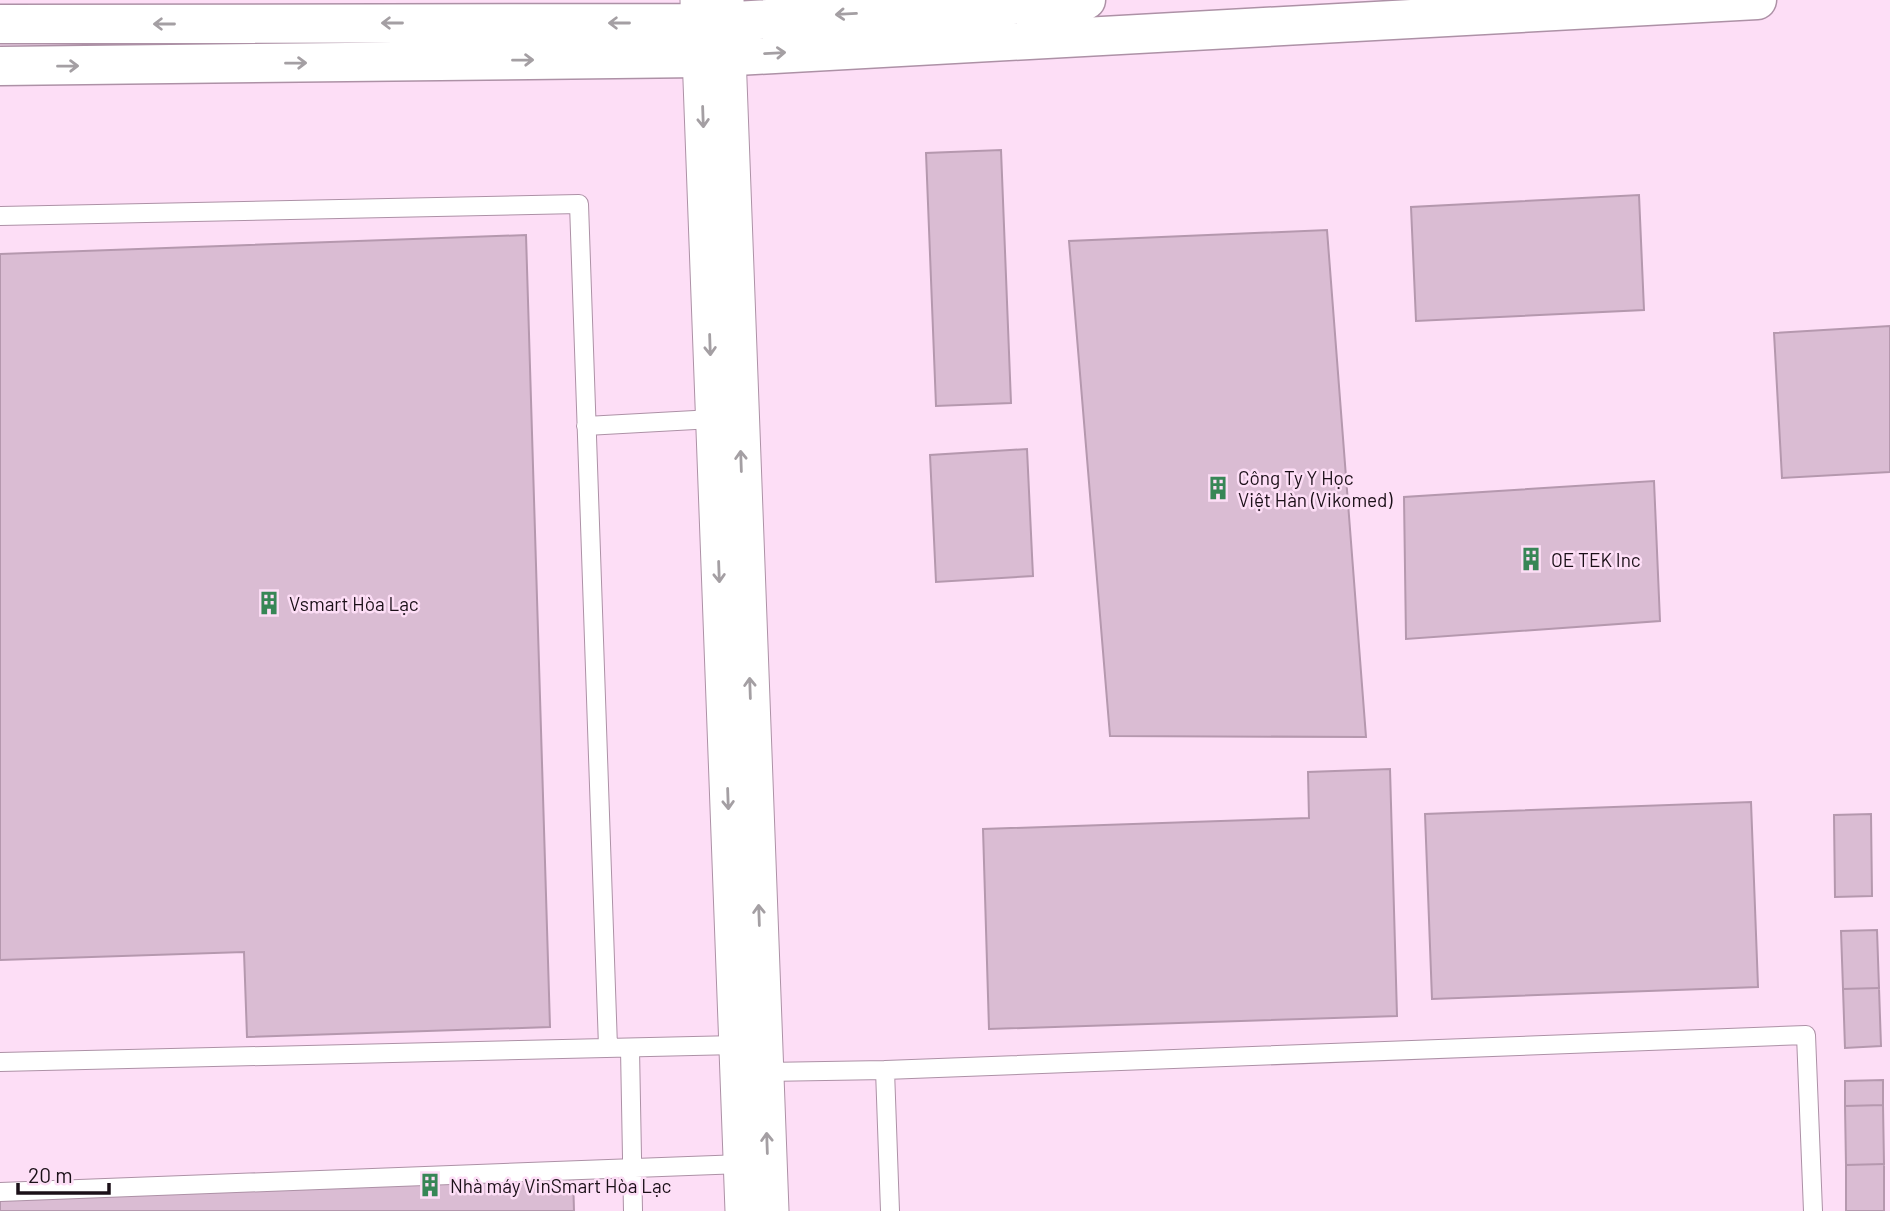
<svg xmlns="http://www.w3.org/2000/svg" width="1890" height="1211" font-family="Barlow,sans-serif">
  <rect width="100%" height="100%" fill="#fddef6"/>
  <path fill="#dabcd3" stroke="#b598ae" stroke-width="2" d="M1001 150 1011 403 936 406 926 153Z
    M1639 195 1644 310 1416 321 1411 207Z
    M1327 230 1366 737 1110 736 1069 241Z
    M526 235 550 1027 247 1037 244 952 0 960V254Z
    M1890 326V472L1782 478 1774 333Z
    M1027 449 1033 576 936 582 930 455Z
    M1654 481 1660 621 1406 639 1404 497Z
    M1390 769 1397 1016 989 1029 983 829 1309 818 1308 772Z
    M1751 802 1758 987 1432 999 1425 814Z
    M1871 814 1872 896 1835 897 1834 815Z
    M1877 930 1879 988 1843 989 1841 931Z
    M1879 988 1881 1046 1845 1048 1843 989Z
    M1883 1080V1105L1845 1106V1081Z
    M1883 1105 1884 1164 1846 1165 1845 1106Z
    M1884 1164V1211H1846V1165Z
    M573 1174 574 1211H0V1196Z"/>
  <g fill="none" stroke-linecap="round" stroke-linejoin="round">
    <g stroke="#ad91a6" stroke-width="20">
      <path id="service" d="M0 216 579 204 608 1047
        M586 426 713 419
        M630 1049 633 1211
        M0 1062 737 1045
        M885 1070 890 1211
        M765 1072 885 1070 1806 1035 1813 1211
        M0 1192 742 1164"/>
    </g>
    <g stroke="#ad91a6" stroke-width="39">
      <path id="minor" d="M699 0 744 1211
        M725 0 770 1211"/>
    </g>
    <g stroke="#ad91a6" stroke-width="41">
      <path id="tertiary" d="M0 24 700 23 1086 0
        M0 66 701 58 1757 0"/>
    </g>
    <use href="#service" stroke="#fff" stroke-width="18"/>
    <use href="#minor" stroke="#fff" stroke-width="37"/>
    <use href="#tertiary" stroke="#fff" stroke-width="38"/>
  </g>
  <defs><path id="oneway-shaft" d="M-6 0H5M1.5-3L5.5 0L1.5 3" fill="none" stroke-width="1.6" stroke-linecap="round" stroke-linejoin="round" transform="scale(1.75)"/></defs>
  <g stroke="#a49fa3">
    <use href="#oneway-shaft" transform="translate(846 14) rotate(177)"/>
    <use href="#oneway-shaft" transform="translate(392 23) rotate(180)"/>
    <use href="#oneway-shaft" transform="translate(619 23) rotate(180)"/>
    <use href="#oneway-shaft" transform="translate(164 24) rotate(180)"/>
    <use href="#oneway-shaft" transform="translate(775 53) rotate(-3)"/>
    <use href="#oneway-shaft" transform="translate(523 60) rotate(-1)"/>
    <use href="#oneway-shaft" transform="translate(296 63) rotate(-1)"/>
    <use href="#oneway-shaft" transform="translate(68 66) rotate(-1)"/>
    <use href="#oneway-shaft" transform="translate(703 117) rotate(88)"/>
    <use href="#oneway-shaft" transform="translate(710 345) rotate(88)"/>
    <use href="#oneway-shaft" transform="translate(741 461) rotate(-92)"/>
    <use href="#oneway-shaft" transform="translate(719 572) rotate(88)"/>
    <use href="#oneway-shaft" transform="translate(750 688) rotate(-92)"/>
    <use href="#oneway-shaft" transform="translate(728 799) rotate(88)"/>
    <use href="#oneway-shaft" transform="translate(759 915) rotate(-92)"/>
    <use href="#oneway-shaft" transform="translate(767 1143) rotate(-92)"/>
  </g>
  <defs>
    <g id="building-bare" transform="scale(1.89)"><path d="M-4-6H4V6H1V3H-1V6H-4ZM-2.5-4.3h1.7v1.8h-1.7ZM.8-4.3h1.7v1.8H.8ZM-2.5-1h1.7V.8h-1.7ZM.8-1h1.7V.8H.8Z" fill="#378656" stroke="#fddef6" stroke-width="2.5" paint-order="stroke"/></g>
  </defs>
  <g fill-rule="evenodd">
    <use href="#building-bare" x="1218" y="488"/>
    <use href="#building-bare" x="1531" y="559"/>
    <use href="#building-bare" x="269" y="603"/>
    <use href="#building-bare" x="430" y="1185"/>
  </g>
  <g text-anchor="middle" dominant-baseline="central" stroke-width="5" stroke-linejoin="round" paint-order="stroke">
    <g font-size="19" fill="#1b1018" stroke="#fddef6" text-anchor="start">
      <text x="1238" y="477">Công Ty Y Học<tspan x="1238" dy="22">Việt Hàn (Vikomed)</tspan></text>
      <text x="1551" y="559">OE TEK Inc</text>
      <text x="289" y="603">Vsmart Hòa Lạc</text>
      <text x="450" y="1185">Nhà máy VinSmart Hòa Lạc</text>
    </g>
  </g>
  <path d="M18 1183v10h91v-10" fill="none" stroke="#1b1018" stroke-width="3.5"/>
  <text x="28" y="1183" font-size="21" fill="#1b1018" stroke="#fddef6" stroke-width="5" paint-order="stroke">20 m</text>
</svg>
